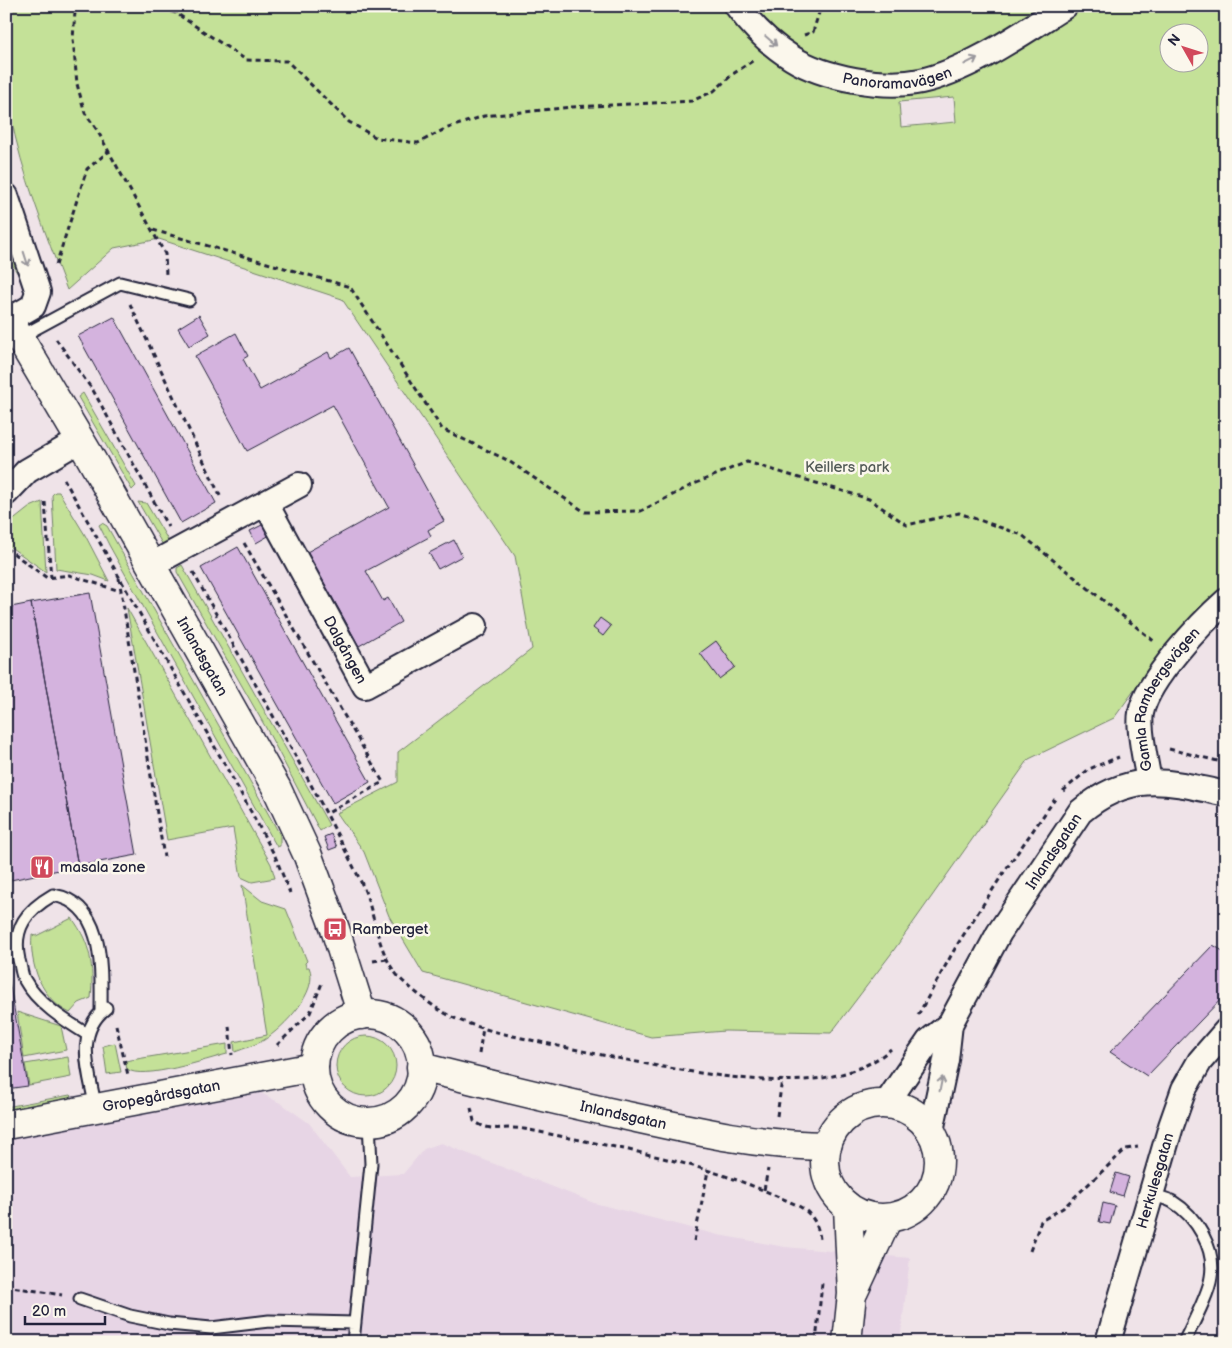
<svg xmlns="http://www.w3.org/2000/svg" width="1232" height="1348" font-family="'Balsamiq Sans',sans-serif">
  <rect width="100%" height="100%" fill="#efe3e8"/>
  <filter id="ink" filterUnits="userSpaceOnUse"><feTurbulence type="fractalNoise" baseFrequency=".02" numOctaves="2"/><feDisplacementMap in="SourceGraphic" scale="10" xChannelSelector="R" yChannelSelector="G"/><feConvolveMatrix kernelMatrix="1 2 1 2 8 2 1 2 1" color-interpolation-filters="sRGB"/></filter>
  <g filter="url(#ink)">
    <path fill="#e7d5e5" d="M261 1093 282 1104 309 1123 350 1177 403 1174 424 1149 441 1143 594 1203 718 1235 785 1247 910 1258 900 1342H6V1138Z"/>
    <path fill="#c4e198" stroke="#73826a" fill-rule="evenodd" d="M6 6H1226V589L1154 663 1114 718 1029 759 891 954 831 1033 725 1031 651 1037 423 973 389 916 364 852 337 813 398 782V752L532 649 515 556 342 299 159 239 114 248 67 290C45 232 22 174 10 113 3 78 6 41 6 6ZM1170 32H1200V62H1170ZM954 97 956 122 901 127 899 102Z
      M6 224 23 282 6 255Z
      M83 393 136 486 132 490 78 397Z
      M55 492H59L85 535 109 581 93 575 56 569 52 495Z
      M42 502 46 572 6 544V526L30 507Z
      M138 502 146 503 171 545 164 547Z
      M102 523 107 526 274 824 280 835V846L277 847 109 545 99 525Z
      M182 565 329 825 320 831 266 728 177 572V568Z
      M127 608 271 864 275 878 252 882 241 877 233 828 167 840Z
      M242 885 262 901 286 909 307 961 305 963 306 967H309C320 991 283 1028 264 1040 256 1045 245 1048 235 1052L234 1042 267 1035Z
      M72 918C91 944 94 966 91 998L79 1003 70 1013C42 1000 29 965 32 935L36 936Z
      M17 1012 61 1026 66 1050 24 1058Z
      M336 1066a30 30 0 1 1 60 0a30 30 0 1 1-60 0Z
      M115 1043 121 1072 107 1074 103 1046Z
      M227 1044V1054C208 1059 142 1081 127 1069L125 1061Z
      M68 1057 71 1077 29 1085 25 1064Z
      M70 1095 72 1097 71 1100 6 1113V1107Z"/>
    <path fill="#d4b3de" stroke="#22223b" d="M199 315 210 334 189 346 178 328Z
      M114 317 216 503 181 523 78 336Z
      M236 333 248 356 243 359 260 390 328 352 331 358 349 348 444 521 428 530 431 536 366 571 383 601 388 598 401 622 359 646 307 552 389 507 333 405 247 451 195 356Z
      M264 524 270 535 256 543 250 531Z
      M454 540 462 556 438 569 429 553Z
      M238 547 370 782 333 803 201 568Z
      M90 593 137 855 78 866 31 603Z
      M31 603 78 866 6 881V608Z
      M600 618 611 626 603 636 593 628Z
      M716 641 735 667 719 679 700 653Z
      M331 834 337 847 329 850 324 837Z
      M1213 945 1226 953V994L1147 1076 1110 1052Z
      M6 964 28 1086 6 1089Z
      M1116 1173 1129 1177 1123 1196 1110 1192Z
      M1103 1203 1115 1206 1110 1224 1099 1222Z"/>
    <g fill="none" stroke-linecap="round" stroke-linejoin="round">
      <g stroke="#22223b" stroke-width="15">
        <path id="lane" d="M20 337 120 283 189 300
          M87 1034C64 1020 37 1003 24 979 21 973 21 966 19 960 12 928 27 910 53 895 106 904 101 971 101 1012
          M96 1109C90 1074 73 1034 106 1008
          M1151 1194C1157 1197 1167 1198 1173 1202 1196 1216 1216 1249 1211 1277 1209 1294 1192 1325 1184 1342
          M80 1299 130 1316 169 1324 211 1328 269 1321 355 1323
          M353 1342 371 1164 369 1122"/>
      </g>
      <g stroke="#22223b" stroke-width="28">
        <g id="street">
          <path id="s1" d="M737 6C751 25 771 45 792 58 824 78 884 89 921 81 970 70 1022 33 1065 6"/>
          <path d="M6 196 38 292 33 306 9 320"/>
          <path d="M6 493 27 471 80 440"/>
          <path id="s2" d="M266 504 365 686 475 626"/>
          <path d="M151 565 299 485"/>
          <path id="s3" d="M1149 781C1146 764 1138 728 1141 713 1147 680 1201 623 1226 601"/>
          <path id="s4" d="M886 1104 929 1041 950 1024 999 933 1080 812C1130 770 1167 781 1226 794"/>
          <path d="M931 1131 946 1060 950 1024"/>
          <path id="s5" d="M1108 1342 1171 1126 1184 1089 1200 1061 1226 1031"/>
        </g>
      </g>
      <g stroke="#22223b" stroke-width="31">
        <g id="secondary">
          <path id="s6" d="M6 315 89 455 276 787 308 856 335 929 362 1015"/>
          <circle cx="368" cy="1068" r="54"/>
          <path id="s7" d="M421 1067C492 1085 561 1102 632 1117 700 1132 757 1145 827 1146"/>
          <circle cx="882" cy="1161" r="57"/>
          <path id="s8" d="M6 1125 314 1067"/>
          <path d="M854 1291 888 1218"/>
          <path d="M847 1342 852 1294 848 1207"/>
        </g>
      </g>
      <path stroke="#22223b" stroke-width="3" stroke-dasharray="5 4" stroke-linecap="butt" d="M81 6 75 12 73 39 77 84 85 113 97 130 165 254 166 275
        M154 6 176 13 246 60 287 61 349 122 377 138 418 143 445 129 484 116 572 107 692 101 714 91 733 74 754 60
        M176 13 182 6
        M804 35 813 32 821 6
        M153 230 350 287 442 429 507 460 585 512 641 511 694 484 747 462 869 499 907 525 959 513 1022 535 1155 642
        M56 265 87 169 109 151
        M130 304 221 498
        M56 339 94 392 168 527
        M64 479 243 797 275 856 290 893
        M45 502 51 578
        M244 543 383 782 326 814
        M6 548 47 578 69 575 120 591
        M193 572C249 675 310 777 361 882 377 915 376 959 406 984 420 996 437 1010 454 1018 487 1032 524 1038 558 1046 603 1055 648 1065 693 1072 756 1081 839 1093 891 1049
        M119 578 164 857
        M1169 749 1226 763
        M1063 791 1089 769 1119 757
        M373 961 387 959
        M918 1015 957 945 1006 869 1055 799
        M116 1025 128 1075
        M229 1026 232 1055
        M277 1045 310 1013 322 983
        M479 1054 483 1028
        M471 1108 474 1121C492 1134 504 1125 524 1129 610 1146 701 1161 781 1198 790 1202 804 1207 810 1215 816 1221 819 1231 820 1239
        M777 1116 782 1079
        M764 1190 768 1169
        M694 1241 708 1171
        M1030 1251 1041 1221 1063 1208 1126 1149 1138 1147
        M6 1286 62 1295
        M816 1342 822 1283"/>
      <use href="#lane" stroke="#fbf7ec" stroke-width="11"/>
      <use href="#street" stroke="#fbf7ec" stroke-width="24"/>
      <use href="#secondary" stroke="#fbf7ec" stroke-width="28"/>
    </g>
    <defs><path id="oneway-shaft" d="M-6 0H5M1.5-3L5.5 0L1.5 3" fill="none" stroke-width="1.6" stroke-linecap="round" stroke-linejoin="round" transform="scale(1.25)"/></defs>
    <g stroke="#99979c">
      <use href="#oneway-shaft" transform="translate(771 41) rotate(41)"/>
      <use href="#oneway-shaft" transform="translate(971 61) rotate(-27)"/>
      <use href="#oneway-shaft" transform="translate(26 259) rotate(72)"/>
      <use href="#oneway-shaft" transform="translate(941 1084) rotate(-79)"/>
    </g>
  </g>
  <defs>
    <g id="restaurant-square" transform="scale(1.25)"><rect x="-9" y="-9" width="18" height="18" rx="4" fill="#d1495b" stroke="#fbf7ec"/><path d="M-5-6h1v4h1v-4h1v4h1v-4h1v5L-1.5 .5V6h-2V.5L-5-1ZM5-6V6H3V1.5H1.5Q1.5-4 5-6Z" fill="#fff"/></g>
    <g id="bus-square" transform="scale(1.25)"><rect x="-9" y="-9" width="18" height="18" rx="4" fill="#d1495b" stroke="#fbf7ec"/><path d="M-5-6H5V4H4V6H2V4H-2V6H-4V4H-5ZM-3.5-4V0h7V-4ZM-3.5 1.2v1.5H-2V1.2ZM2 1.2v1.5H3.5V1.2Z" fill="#fff"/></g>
  </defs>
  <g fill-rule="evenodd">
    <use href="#restaurant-square" x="42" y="867"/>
    <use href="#bus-square" x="335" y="929"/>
  </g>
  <g text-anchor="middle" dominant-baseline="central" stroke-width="5" stroke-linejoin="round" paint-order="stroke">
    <g font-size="15" fill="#22223b" stroke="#fbf7ec">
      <text stroke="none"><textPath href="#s1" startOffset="186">Panoramavägen</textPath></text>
      <text stroke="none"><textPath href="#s2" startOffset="166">Dalgången</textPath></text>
      <text stroke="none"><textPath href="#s6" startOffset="394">Inlandsgatan</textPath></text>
      <text stroke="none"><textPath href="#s3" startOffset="90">Gamla Rambergsvägen</textPath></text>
      <text stroke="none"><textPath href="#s4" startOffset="305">Inlandsgatan</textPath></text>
      <text stroke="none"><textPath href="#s8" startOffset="158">Gropegårdsgatan</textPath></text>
      <text stroke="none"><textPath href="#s7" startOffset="208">Inlandsgatan</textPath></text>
      <text stroke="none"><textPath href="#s5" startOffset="168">Herkulesgatan</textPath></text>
    </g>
    <g font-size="15" fill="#535b57" stroke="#fbf7ec">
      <text x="847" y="467">Keillers park</text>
    </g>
    <g font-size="15" fill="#22223b" stroke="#fbf7ec" text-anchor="start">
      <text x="60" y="867">masala zone</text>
      <text x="352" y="929">Ramberget</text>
    </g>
  </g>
  <rect width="1232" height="1348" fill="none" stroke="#fbf7ec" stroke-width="25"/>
  <rect x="12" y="12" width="1207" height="1323" fill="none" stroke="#22223b" stroke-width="2" filter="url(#ink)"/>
  <g transform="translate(1184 48) rotate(309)"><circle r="24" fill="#fbf7ec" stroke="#a4a2a5"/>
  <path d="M0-4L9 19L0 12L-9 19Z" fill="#d1495b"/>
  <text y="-8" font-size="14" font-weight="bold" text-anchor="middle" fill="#22223b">N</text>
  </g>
  <path d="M25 1316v8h80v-8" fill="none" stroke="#22223b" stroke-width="2.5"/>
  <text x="32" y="1316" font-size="15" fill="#22223b" stroke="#fbf7ec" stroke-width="4" paint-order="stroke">20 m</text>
</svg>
